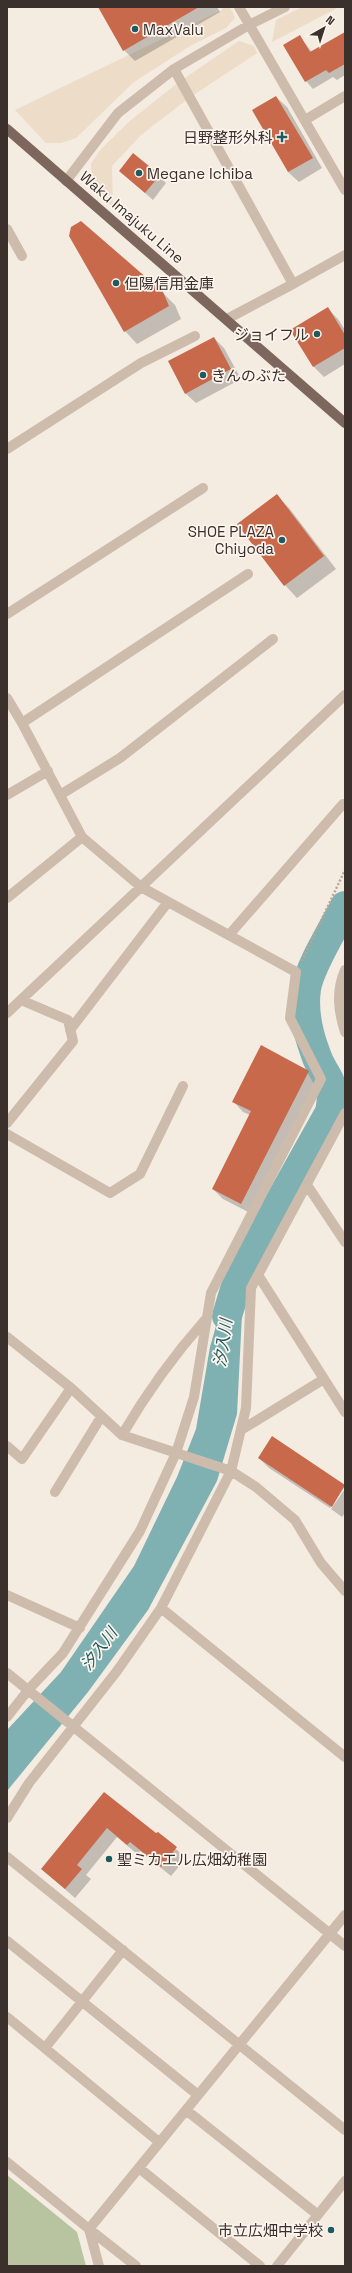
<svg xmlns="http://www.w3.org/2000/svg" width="352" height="2273" font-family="'Space Grotesk','Noto Sans JP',sans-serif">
  <rect width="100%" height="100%" fill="#f4ebe1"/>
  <path fill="#b8c4a0" d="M7 2175 77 2232 86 2266H7Z"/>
  <path fill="#ecdcc8" d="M223 7H230L235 18 226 28 190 46 134 82 76 138 61 143H46L15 110 222 10Z
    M302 7H339L272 42 276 20Z
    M239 41 254 46 257 53 189 98 141 135 112 166 113 208 92 185 91 164 101 149 131 120 179 82Z"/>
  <path fill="#7fb0b2" d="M275 1233 243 1294 237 1414 217 1481 148 1610 88 1692 7 1791V1730L61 1672 134 1566 177 1477 196 1429 210 1347 226 1291Z"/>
  <path fill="#0003" d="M99 7H217L220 12 135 61 124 50Z
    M345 34V75L337 80 333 77 313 89 306 81 300 37 312 52Z
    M276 97 287 107 322 168 299 182 288 172Z
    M120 171 159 176 166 183 153 200Z
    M162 292 175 305 181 319 137 344 125 331Z
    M328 309 338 319 345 330V364L324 377 314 367 292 331Z
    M214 338 224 348 241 379 196 403 185 393Z
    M276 495 289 508 336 569 297 598 285 585Z
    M261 1047 309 1071 319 1082 252 1214 223 1199 213 1189 250 1115 243 1112 233 1101Z
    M272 1437 345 1486 330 1508 269 1468 259 1458Z
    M345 1489V1513L342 1517 331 1509Z
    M105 1793 156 1835 158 1833 186 1858 171 1876 140 1851 137 1854 117 1837 86 1875 91 1879 75 1898 42 1869Z"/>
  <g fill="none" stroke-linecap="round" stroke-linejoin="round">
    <path stroke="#7fb0b2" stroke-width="30" d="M227 1316 240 1273 330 1112C337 1075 324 1081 315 1052 308 1033 303 1010 306 989 309 967 334 928 345 906"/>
  </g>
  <path fill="#c8694b" d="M98 7H199L123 51Z
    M345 32V64L329 73 326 70 305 82 283 45 300 35 310 52Z
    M276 96 313 158 288 172 252 110Z
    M133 153 160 175 145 193 119 171Z
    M81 221 163 292 169 306 124 332 69 236 71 227Z
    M328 307 345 335V348L313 367 290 330Z
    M214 337 231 369 185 394 168 361Z
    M277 494 324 556 284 586 237 524Z
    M261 1045 309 1071 241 1204 212 1189 251 1111 232 1102Z
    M272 1436 345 1485 332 1507 258 1458Z
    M104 1792 156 1833 158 1832 177 1847 161 1867 130 1842 127 1845 107 1828 77 1865 82 1869 65 1889 41 1869Z"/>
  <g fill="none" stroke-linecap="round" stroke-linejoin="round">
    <path stroke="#b9a596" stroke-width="2.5" stroke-dasharray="2 2" stroke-linecap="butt" d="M302 961 345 870"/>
    <path stroke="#cdbbac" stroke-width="10" d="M239 7 345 190
      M174 69 293 284 345 255
      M305 120 345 96
      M66 181 118 113 174 69 249 25 285 7
      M7 229 22 256
      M227 319 293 284
      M7 449 141 363 195 336
      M7 614 203 488
      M7 698 22 723 82 837 141 887 296 972 290 1018 321 1079 211 1293 194 1397 176 1453 140 1531 63 1653 29 1689 7 1717
      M22 723 248 574
      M7 795 48 771
      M60 795 120 758 273 639
      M7 898 82 837
      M229 935 343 804
      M345 970C336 991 338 1010 345 1032
      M7 1013 345 695
      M70 1030 168 902
      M7 1123 73 1041 68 1020 21 1000
      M7 1134 110 1193 140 1174 183 1086
      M307 1185 345 1242
      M258 1275 345 1412
      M7 1337 71 1388 122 1435 231 1471 256 1487 295 1520 321 1563 345 1591
      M241 1430 324 1379
      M122 1435C146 1394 174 1355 205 1320
      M7 1446 22 1459 71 1388
      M55 1492 101 1417
      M7 1595 80 1628
      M161 1608 345 1757
      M7 1673 345 1946
      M7 1818 29 1783 117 1671 161 1608 231 1471 246 1408 251 1288 345 1113
      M7 1857 345 2130
      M7 1941 198 2095
      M7 2017 159 2142
      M45 2048 123 1950
      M186 2110 318 2215
      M7 2162 89 2229 99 2266
      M139 2168 260 2266
      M136 2266 89 2229 345 1915
      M277 2266 345 2181"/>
    <path stroke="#7d675c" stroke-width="10" d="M7 129 345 423"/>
  </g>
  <g fill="#1f5a5e" stroke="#fbf5ee" stroke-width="1.5">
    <circle cx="135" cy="29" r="4"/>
    <path d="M280 131h4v4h4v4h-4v4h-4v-4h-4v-4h4z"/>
    <circle cx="139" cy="173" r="4"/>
    <circle cx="116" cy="283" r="4"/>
    <circle cx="317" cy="334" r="4"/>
    <circle cx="203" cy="375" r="4"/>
    <circle cx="282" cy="540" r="4"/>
    <circle cx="109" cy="1859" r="4"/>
    <circle cx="331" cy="2230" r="4"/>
  </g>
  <g text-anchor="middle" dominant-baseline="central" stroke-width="3.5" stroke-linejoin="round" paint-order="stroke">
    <g font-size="15" fill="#3b302b" stroke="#fbf5ee" text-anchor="start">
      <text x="143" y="29">MaxValu</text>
      <text x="273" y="137" text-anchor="end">日野整形外科</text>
      <text x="147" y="173">Megane Ichiba</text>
      <text x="124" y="283">但陽信用金庫</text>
      <text x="309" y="334" text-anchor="end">ジョイフル</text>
      <text x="211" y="375">きんのぶた</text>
      <text x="274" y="531" text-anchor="end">SHOE PLAZA<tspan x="274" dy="17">Chiyoda</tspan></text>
      <text x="117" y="1859">聖ミカエル広畑幼稚園</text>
      <text x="323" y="2230" text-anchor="end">市立広畑中学校</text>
    </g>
    <g font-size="15" fill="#3b302b" stroke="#fbf5ee">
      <text transform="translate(132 217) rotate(41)">Waku Imajuku Line</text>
    </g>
    <g font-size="16" font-style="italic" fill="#1f5a5e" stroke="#fbf5ee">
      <text transform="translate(223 1343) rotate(-82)">汐入川</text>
      <text transform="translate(99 1649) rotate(-53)">汐入川</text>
    </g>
  </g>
  <rect width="352" height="2273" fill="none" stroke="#3b302b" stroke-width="16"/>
  <g transform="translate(324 28) rotate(39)" stroke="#fbf5ee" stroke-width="3" paint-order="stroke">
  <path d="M0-3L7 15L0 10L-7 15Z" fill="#3b302b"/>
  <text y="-6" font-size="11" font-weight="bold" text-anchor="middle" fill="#3b302b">N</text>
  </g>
</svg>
